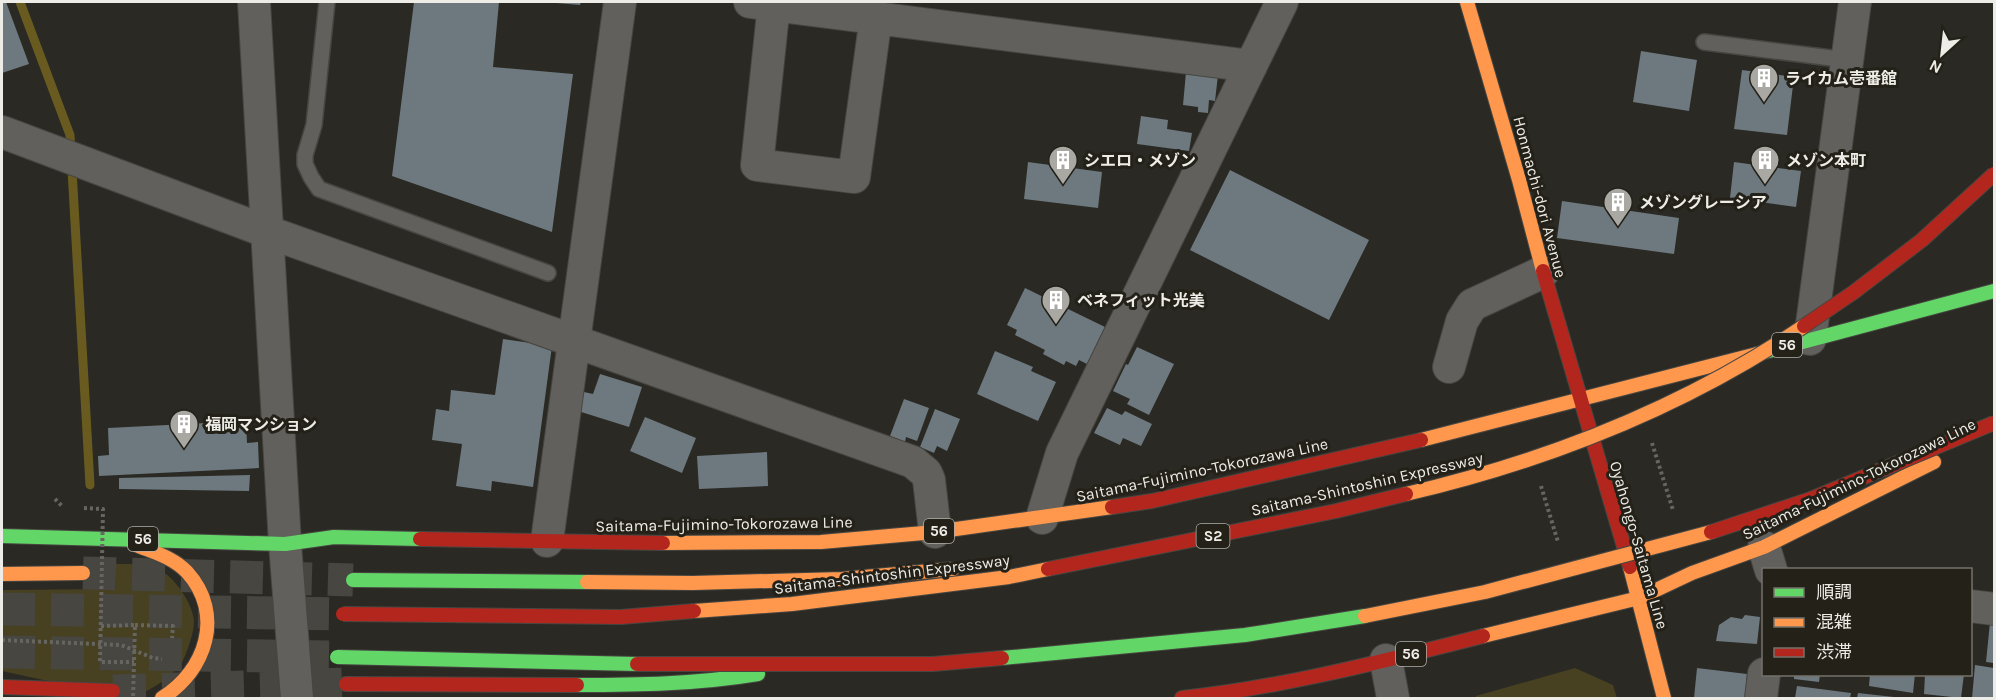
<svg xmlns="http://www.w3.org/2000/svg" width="1996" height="700" font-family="Karla,'Noto Sans JP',sans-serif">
  <rect width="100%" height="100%" fill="#2a2924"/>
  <path fill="#474021" d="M116 564C133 564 152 563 166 574 178 583 193 605 194 621 194 629 191 640 188 648 186 653 184 660 180 665 167 681 146 694 126 698L2 671V590L116 589Z
    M1575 668 1613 685 1617 698H1476V696Z"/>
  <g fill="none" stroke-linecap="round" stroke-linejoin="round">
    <path stroke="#695b1f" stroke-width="9" d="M20 2 70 135 90 485"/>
  </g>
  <path fill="#6d797e" d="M2 2H6L29 64 2 73Z
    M414 2H499L493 67 573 74 552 232 392 176Z
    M556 2H581L580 5 556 3Z
    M1641 51 1697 60 1689 111 1633 102Z
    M1742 70 1794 77 1787 135 1734 129Z
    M1186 72 1218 75 1215 101 1209 100 1208 113 1198 112V107L1183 105Z
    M1141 116 1168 120 1167 129 1192 133 1189 151 1137 144Z
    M1028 162 1102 172 1098 208 1024 199Z
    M1734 162 1801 171 1796 207 1730 198Z
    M1230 170 1369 240 1329 320 1190 250Z
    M1562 201 1679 218 1674 254 1557 238Z
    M1025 288 1105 327 1087 364 1079 360 1076 366 1066 361 1064 365 1043 354 1045 350 1015 335 1017 330 1007 325Z
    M503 339 552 346 533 487 492 481 491 491 456 486 462 444 432 440 436 409 449 411 451 390 495 395Z
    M1137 347 1174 364 1149 415 1127 404 1130 399 1113 391 1126 364 1128 365Z
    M995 351 1033 367 1031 371 1056 382 1038 421 977 394Z
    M600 374 642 387 629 427 578 411 584 392 593 394Z
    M904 399 929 408 917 441 906 437 905 442 890 436Z
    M1107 408 1122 415 1125 411 1152 424 1141 446 1123 438 1120 445 1094 433Z
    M935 409 960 419 947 451 937 446 934 453 920 447Z
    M645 417 696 438 682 473 630 451Z
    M246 421 247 443 258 442 259 468 99 476 98 456 109 455 108 428Z
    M767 452 768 486 699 489 697 456Z
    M250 475 249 491 119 489V478Z
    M1745 615 1760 617 1757 644 1716 641 1719 625 1731 617 1742 619Z
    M1990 622 1994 623V663L1986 662Z
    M1975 665 1994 668V698H1972Z
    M1697 668 1747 674 1745 698H1694Z
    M1794 674H1820L1819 682 1794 679Z
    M1870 674H1915L1913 693 1869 686Z
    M1925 674H1964L1961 698 1924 694Z
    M1797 686 1851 693 1850 698H1795Z
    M1858 693 1894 697V698H1857Z"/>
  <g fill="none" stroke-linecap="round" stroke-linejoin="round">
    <path stroke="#474641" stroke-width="33" stroke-dasharray="33 16" stroke-linecap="butt" d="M83 573 353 580
      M2 609 343 614
      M2 652 337 657
      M113 691 346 684"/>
    <g stroke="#474641" stroke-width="18">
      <path id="lane" d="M327 2 314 125 305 155V164L311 177 319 189 548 273
        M1704 42 1847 60"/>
    </g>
    <g stroke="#474641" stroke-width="34">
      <path id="street" d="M254 2 285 544 297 698
        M750 2 1251 66
        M774 4 757 165 854 177 876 17
        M2 132 268 232 913 462 926 473 929 480 935 532
        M1810 339 1855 2
        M1449 367 1462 321 1472 305 1543 272
        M1042 518 1062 453 1282 2
        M547 541 620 2
        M1764 547 1771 570
        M1970 606 1994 609
        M1386 660 1393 698
        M1761 698 1764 674"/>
    </g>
    <g stroke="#474641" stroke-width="16">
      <path id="fast" d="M1757 354 1994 291
        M2 536 285 544 334 537 420 539
        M353 580 587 582
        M577 685C637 685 698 684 758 674"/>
    </g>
    <g stroke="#474641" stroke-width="16">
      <path id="slow" d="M1467 2 1519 180 1543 271
        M1421 440 1757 354
        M663 543 821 542 935 532 1112 507
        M134 544C152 552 173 557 187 572 225 614 206 671 162 698
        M1630 567 1664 698
        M2 574 83 573
        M587 582 693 583 842 579 953 569
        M1483 636 1639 598 1692 573 1764 547 1934 462"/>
    </g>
    <g stroke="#474641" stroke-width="16">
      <path id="jam" d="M1543 271 1630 567
        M1112 507 1152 501 1421 440
        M420 539 663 543
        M346 684 577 685
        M2 687 113 691
        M1182 698C1284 687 1384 661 1483 636"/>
    </g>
    <path stroke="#666560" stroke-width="4" stroke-dasharray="3 3" stroke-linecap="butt" d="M1652 443 1673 510
      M1541 486 1558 542
      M55 499 62 506
      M135 625 173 626 172 638
      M2 640 121 645 153 658 162 659"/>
    <use href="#lane" stroke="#61605d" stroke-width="15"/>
    <use href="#street" stroke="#61605d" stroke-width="32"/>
    <use href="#fast" stroke="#63d668" stroke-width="14"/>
    <use href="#slow" stroke="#ff974d" stroke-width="14"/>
    <use href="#jam" stroke="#b3261e" stroke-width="14"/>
    <g stroke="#474641" stroke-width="16" stroke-linecap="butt">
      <path id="fast-bridge" d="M337 657 637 664
        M1002 658 1245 635 1365 616"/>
    </g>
    <g stroke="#474641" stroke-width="16" stroke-linecap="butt">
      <path id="slow-bridge" d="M1406 494C1547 461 1684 407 1804 326
        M694 611 792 604 1009 577 1048 569
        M1365 616 1485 592 1711 532"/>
    </g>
    <g stroke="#474641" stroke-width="16" stroke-linecap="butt">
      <path id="jam-bridge" d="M1804 326 1854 292 1922 240 1994 174
        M1711 532 1811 499 1994 423
        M1048 569 1336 511 1406 494
        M343 614 621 617 694 611
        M637 664H933L1002 658"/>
    </g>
    <path stroke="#666560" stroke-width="4" stroke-dasharray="3 3" stroke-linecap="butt" d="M84 508 103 509 100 662H134
      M101 626 135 625 133 698"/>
    <use href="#fast-bridge" stroke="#63d668" stroke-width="14"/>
    <use href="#slow-bridge" stroke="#ff974d" stroke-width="14"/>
    <use href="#jam-bridge" stroke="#b3261e" stroke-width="14"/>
  </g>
  <defs>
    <g id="building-pin" transform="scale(1.5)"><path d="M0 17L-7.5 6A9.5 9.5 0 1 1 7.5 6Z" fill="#a9a8a2" stroke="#232118"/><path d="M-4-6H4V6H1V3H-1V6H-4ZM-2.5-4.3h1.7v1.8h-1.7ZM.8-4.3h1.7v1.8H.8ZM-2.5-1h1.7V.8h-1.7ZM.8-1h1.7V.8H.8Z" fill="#fff"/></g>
  </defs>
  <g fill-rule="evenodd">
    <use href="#building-pin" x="1764" y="78"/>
    <use href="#building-pin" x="1063" y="160"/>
    <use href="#building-pin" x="1765" y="160"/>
    <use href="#building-pin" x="1618" y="202"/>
    <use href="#building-pin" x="1056" y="300"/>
    <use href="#building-pin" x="184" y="424"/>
  </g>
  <g text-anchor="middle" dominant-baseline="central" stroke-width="6" stroke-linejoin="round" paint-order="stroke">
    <g fill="#232118" stroke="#b1afa8" stroke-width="1.5">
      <rect x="1772" y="333" width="30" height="24" rx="4.5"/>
      <rect x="924" y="519" width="30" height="24" rx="4.5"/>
      <rect x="1196.5" y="524" width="33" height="24" rx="4.5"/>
      <rect x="128" y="527" width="30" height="24" rx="4.5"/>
      <rect x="1396" y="642" width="30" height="24" rx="4.5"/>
    </g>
    <g font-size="15" font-weight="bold" fill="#eeece6">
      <text x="1787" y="345">56</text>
      <text x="939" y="531">56</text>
      <text x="1213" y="536">S2</text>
      <text x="143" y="539">56</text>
      <text x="1411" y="654">56</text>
    </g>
    <g font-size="16" font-weight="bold" fill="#eeece6" stroke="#232118" text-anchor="start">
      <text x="1785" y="78">ライカム壱番館</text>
      <text x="1084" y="160">シエロ・メゾン</text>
      <text x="1786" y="160">メゾン本町</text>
      <text x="1639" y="202">メゾングレーシア</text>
      <text x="1077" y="300">ベネフィット光美</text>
      <text x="205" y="424">福岡マンション</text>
    </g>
    <g font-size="16" fill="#eeece6" stroke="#232118">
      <text transform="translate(1540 197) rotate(75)">Honmachi-dori Avenue</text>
      <text transform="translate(1202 470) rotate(-12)">Saitama-Fujimino-Tokorozawa Line</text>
      <text transform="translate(1859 479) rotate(-26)">Saitama-Fujimino-Tokorozawa Line</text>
      <text transform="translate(1367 484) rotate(-13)">Saitama-Shintoshin Expressway</text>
      <text transform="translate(724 524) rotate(-1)">Saitama-Fujimino-Tokorozawa Line</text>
      <text transform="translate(1639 545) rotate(74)">Oyahongo-Saitama Line</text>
      <text transform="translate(892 574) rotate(-7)">Saitama-Shintoshin Expressway</text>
    </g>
  </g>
  <rect width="1996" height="700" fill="none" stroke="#eeece6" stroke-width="6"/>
  <rect x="1762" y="568" width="210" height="108" fill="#232118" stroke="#74726a" stroke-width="1.5"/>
  <rect x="1774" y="588" width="30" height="9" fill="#63d668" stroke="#74726a" stroke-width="1.5"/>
  <text x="1816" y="598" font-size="18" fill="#eeece6">順調</text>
  <rect x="1774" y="618" width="30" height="9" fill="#ff974d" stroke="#74726a" stroke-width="1.5"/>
  <text x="1816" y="628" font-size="18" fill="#eeece6">混雑</text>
  <rect x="1774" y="648" width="30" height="9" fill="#b3261e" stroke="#74726a" stroke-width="1.5"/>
  <text x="1816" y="658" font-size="18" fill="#eeece6">渋滞</text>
  <g transform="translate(1942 54) rotate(207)" stroke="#232118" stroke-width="4.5" paint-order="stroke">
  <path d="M0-4.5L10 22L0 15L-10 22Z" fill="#eeece6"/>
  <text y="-9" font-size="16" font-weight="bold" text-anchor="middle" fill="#eeece6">N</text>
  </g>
</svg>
